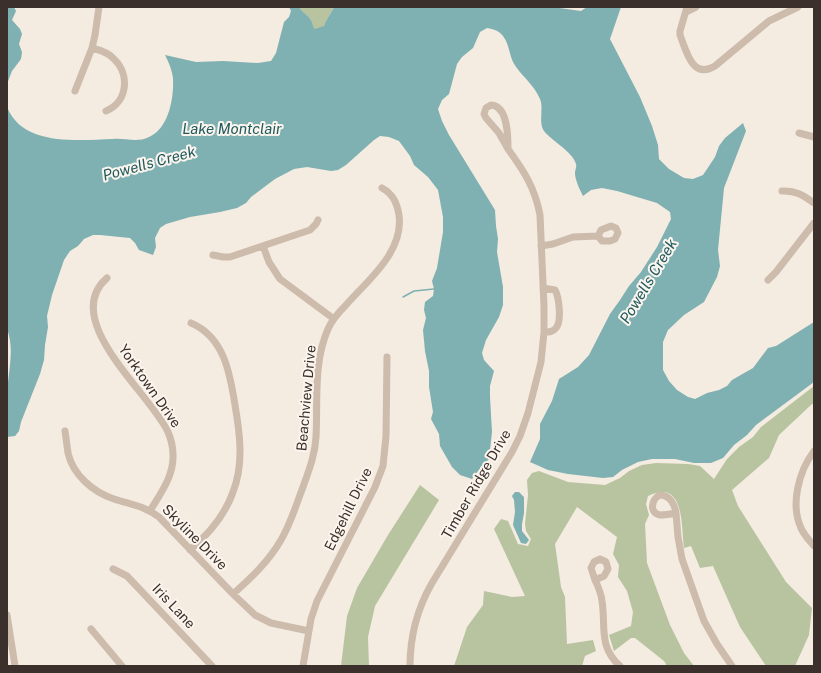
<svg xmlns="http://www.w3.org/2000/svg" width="821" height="673" font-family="'Public Sans',sans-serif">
  <rect width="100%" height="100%" fill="#f4ebe1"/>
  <path fill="#b8c4a0" d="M299 7H334C331 14 326 19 324 26L320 29H314C312 26 312 23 311 20 308 15 302 12 299 7Z
    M814 386V405L812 404 779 435 769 458 732 490 738 506 786 582 812 608 809 635 795 666H766L740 627 713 566 700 568 691 546 684 548C681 526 685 478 648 496L646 504 649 515 645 524 647 563 670 625 684 653 694 666H667L664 661 635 638H631L614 651 609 635 631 626 633 612 627 591 618 577 619 565 613 554 617 537 577 507 555 544 561 587 565 597 567 644 593 640 596 651 585 656 582 666H454L467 627 483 605 484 591 512 597 525 596 494 529 501 519 508 521 518 544 528 546 531 539 526 531 525 524 528 495 527 480 532 473 539 471 568 482 605 485 620 478 629 471 642 465 656 463 688 464 700 466 714 479 727 459 739 447 753 437 761 427Z
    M420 485 439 500 375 606 368 637 369 666H341L347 616 357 588 388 535Z"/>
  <path fill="#7fb0b2" d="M7 7H14L16 11 12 20 20 29 22 34 19 44 22 52 21 59 12 71 7 84Z
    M289 7H299C302 12 308 15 311 20 313 23 312 26 315 29L324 26C326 19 331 14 334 7H552L581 11 587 7H621L610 39 640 97 652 126 658 145 659 159 669 169 684 178 693 179 703 175 715 157 719 146 725 138 743 123 746 131 724 188 718 250 720 266 717 277 704 302 684 315 668 330 663 342V370L669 381 677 390 688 397 695 399 707 393 719 390 727 386 732 380 753 368 768 348 776 346 814 322V382L756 425 747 435 734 445 723 458 711 463H694L675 459H652L638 462 622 470 613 477 603 478 568 474 548 470 530 462 540 439V424L552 401 559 379 578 367 589 355 610 314 620 300 629 286 641 272 657 247 671 219 670 212 657 203 617 191 602 188 591 190 583 196C580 190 575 180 575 173 575 170 577 167 576 164 573 152 552 141 544 131 538 123 544 108 540 99 534 84 520 75 513 62 509 53 509 44 503 36 499 31 494 29 487 28L480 32 473 48 462 57 457 64 449 94 442 100 438 109 442 121 449 135 495 210 496 226 498 239 497 252 503 287V305L499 317 486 340 482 353 484 360 494 371 490 386V397L492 432 489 459 482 466 472 479 460 475 452 467 440 446 439 434 431 419 433 412 429 387V371L425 351 423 330 426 318 424 310 425 302 433 296 434 289 432 281 437 268 443 232V217L438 190 428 177 414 165 410 156 399 141 389 137 380 136 374 140 346 165 338 170 331 171 307 167 294 169 275 179 251 197 246 203 237 208 220 212 190 217 166 224 160 228 155 238 156 247 153 255 139 250 135 243 130 238 100 235H93L84 239 78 246 70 251 64 260 52 295 47 316 48 327 45 345 44 360 40 374 21 422 19 431 15 436 7 437C6 424 6 408 7 394 8 372 15 350 7 329V107C23 147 79 140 113 139 126 138 137 143 149 137 169 128 174 98 173 78 172 70 169 63 165 55L196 62 223 61 258 63 271 61 276 53 284 22 289 17 291 11Z
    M515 492H519L524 497V513L522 524V531L529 540 526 544 521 543 513 525 515 512 514 500 512 496Z"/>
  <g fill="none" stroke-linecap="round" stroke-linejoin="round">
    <path stroke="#7fb0b2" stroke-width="1.5" d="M403 297 414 291 434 289"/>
    <path stroke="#cdbbac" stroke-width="7" d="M687 7 680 31V35C686 50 692 80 715 66L769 21 798 7
      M686 12 696 7
      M92 48C100 50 109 53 114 59 130 74 128 102 106 111
      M75 91 92 48 95 35 99 7
      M491 105C508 106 508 136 508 149L499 133 486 118 484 114 486 108Z
      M799 133 814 137
      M782 191C796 190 804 196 814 203
      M263 246 269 262 280 279 334 319
      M541 246 553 244 573 237 598 236 601 230 611 226 616 228 618 233 615 239 610 241H602L598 236
      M213 255 223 257H230L310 230 316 224 318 220
      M107 278C59 320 150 393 168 432 171 439 173 447 173 455 174 476 160 494 150 511
      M768 280 776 272 814 223
      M543 288 555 290C559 297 562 321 556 328 553 332 549 332 544 332
      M65 431C66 438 67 446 68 453 73 475 93 492 114 499 132 505 142 505 159 517L233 594 255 615 271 623 309 631
      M814 451C799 471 790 504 801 528 804 535 809 540 814 546
      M660 495C670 495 675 505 676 513 671 514 665 515 660 515 649 513 651 499 660 495Z
      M676 513 678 537 682 559 704 621 717 644 732 666
      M190 550C209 534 225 515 233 492 244 464 240 434 235 405 230 373 224 337 191 323
      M600 559 606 562 608 569 604 576 595 580 591 568 594 562Z
      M113 569 127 576 212 666
      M595 580C598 586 601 593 602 601 606 625 598 647 620 666
      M233 594C251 578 269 561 281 540 291 523 296 505 303 487 309 470 315 455 316 437 318 402 313 363 328 329 332 320 339 312 346 305 368 280 404 252 399 215 397 203 393 194 382 188
      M7 615 15 666
      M91 629 122 666
      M303 666 311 619 317 601 375 487 383 466 386 436 387 357
      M410 666C410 636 417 609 432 583L512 452 520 436 528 413 541 362 544 332V306L540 215C535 188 524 171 508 149"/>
  </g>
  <g text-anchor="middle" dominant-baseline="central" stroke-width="4" stroke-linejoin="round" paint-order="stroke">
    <g font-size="14" fill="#3b302b" stroke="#fbf5ee">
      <text transform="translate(150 386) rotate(55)">Yorktown Drive</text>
      <text transform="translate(306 398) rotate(-85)">Beachview Drive</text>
      <text transform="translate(476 484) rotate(-60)">Timber Ridge Drive</text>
      <text transform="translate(348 509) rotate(-64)">Edgehill Drive</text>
      <text transform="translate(195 537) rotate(45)">Skyline Drive</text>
      <text transform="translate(174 606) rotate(47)">Iris Lane</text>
    </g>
    <g font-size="15" font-style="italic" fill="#1f5a5e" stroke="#fbf5ee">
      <text x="232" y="128">Lake Montclair</text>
      <text transform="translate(149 163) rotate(-15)">Powells Creek</text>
      <text transform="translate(648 281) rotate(-59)">Powells Creek</text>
    </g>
  </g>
  <rect width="821" height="673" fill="none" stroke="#3b302b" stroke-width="16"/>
</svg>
